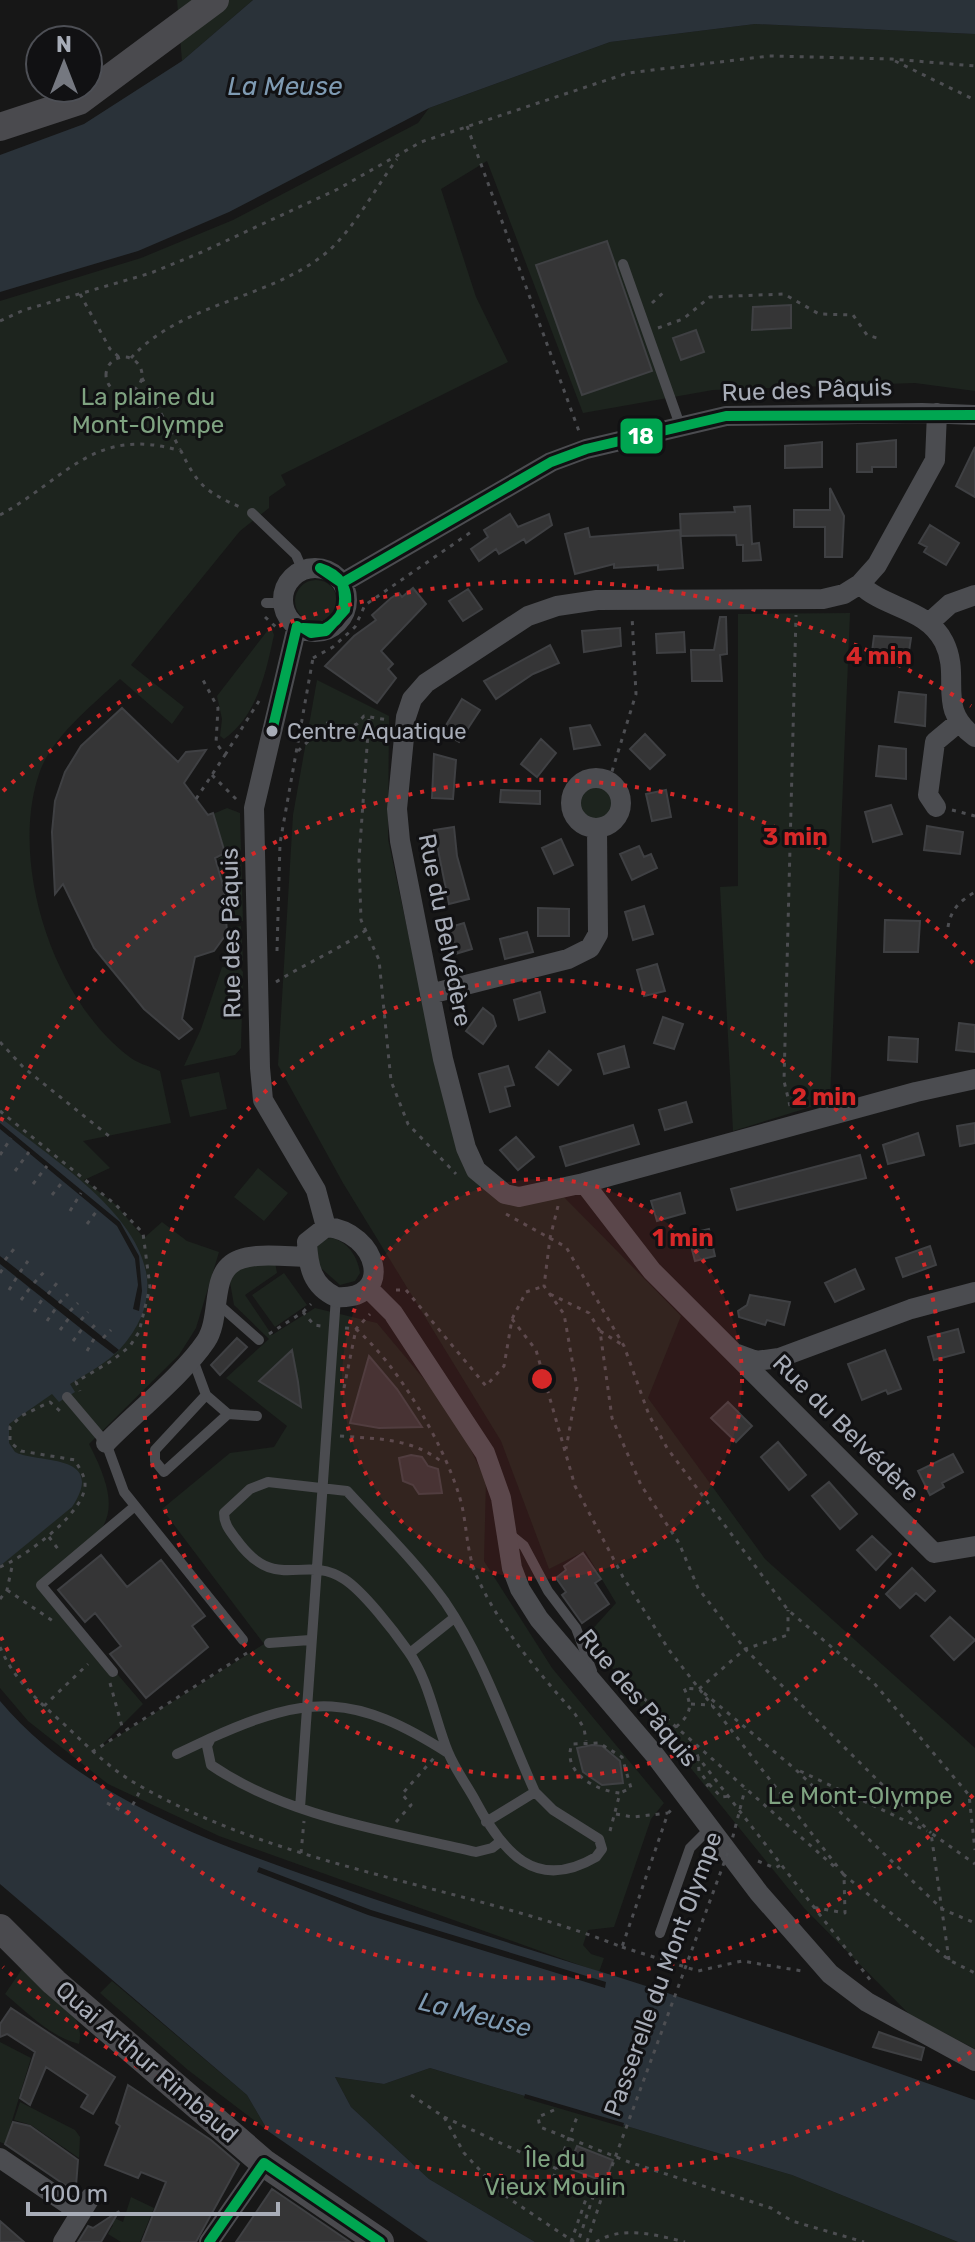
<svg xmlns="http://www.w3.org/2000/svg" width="975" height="2242" font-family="Rubik,sans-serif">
  <rect width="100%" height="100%" fill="#171717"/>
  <path fill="#1d241e" d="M177 0H253L182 61Z
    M755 24 975 34V391L915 383 713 390 583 413 487 161 441 189 476 297 508 362 281 475 286 485 269 497V508L240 531 131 665 184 707 172 724 120 679C93 705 53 736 40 771 8 861 53 998 127 1055 136 1063 149 1066 160 1071L171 1123 83 1141 110 1168 84 1180 116 1205 144 1238 162 1222 187 1241 219 1252 196 1328 179 1355 89 1444C131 1525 102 1533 41 1585L143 1704 99 1748 264 1644 162 1509 230 1453 274 1447 287 1426 226 1378 269 1339 234 1305 230 1282 241 1263 275 1262 277 1273 245 1295 272 1335 315 1308 377 1323 454 1415 486 1481 484 1561 552 1668 664 1803 651 1819 614 1927 588 1930 583 1945 591 1954 604 1958 599 1972 219 1836 108 1784 28 1721 0 1688V301L141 258 233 220 418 123 429 108 610 42Z
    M295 601a21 21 0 1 1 42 0a21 21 0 1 1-42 0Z
    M850 613 830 1101 733 1131 720 887 738 886V614Z
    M271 626 274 635C266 672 257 716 224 739L220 736 222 719 217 696Z
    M317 680 389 716 388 839 437 1068 501 1202 561 1194 681 1316 648 1398 765 1559 975 1748V2049L910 2015 804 1908 634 1698 588 1634 616 1603 585 1551 549 1569 501 1441 343 1183 278 1065 293 815Z
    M579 804a18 18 0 1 1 36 0a18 18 0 1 1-36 0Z
    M227 808 240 813 243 921H229L218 859 226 853 213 814Z
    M241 926 243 960 240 965 223 962 229 928Z
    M222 967 240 968 243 972 241 1048 235 1055 184 1066 201 1029Z
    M219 1072 227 1109 190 1117 181 1080Z
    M258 1168 288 1193 264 1221 234 1197Z
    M332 1238C348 1242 358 1257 360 1273L355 1281 340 1285 321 1268 315 1251 322 1239Z
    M284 1273 307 1305 275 1327 252 1295Z
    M24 1966C45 1987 87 2011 79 2044 49 2036 27 2012 5 1994Z
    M112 1981 247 2095 268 2131 188 2070 100 1993Z
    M0 2042 31 2058 5 2144 0 2142Z
    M430 2068 792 2175 958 2242H535L429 2179 351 2107 335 2077 384 2084Z
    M20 2102 75 2130 80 2137 79 2158 31 2125 14 2120Z
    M131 2197 154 2208 140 2242H121L108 2234 113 2225 106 2220 110 2216 123 2222Z"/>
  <path fill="#2a3239" d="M253 0H975V34L755 24 610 42 429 108 229 212 138 251 0 292V155L84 124 182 61Z
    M0 1117C65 1170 207 1252 120 1349 107 1363 86 1374 70 1384L75 1392 59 1402 52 1394 9 1424V1443L15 1452C37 1464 108 1452 72 1507L0 1566Z
    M0 1701C81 1797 208 1841 322 1881 421 1916 521 1947 621 1978 740 2016 857 2059 975 2100V2242H958L792 2175 430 2068 384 2084 335 2077 351 2107 429 2179 535 2242H428L268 2131 247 2095 0 1884Z"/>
  <path fill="#171717" d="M0 1123 120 1222 139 1256 142 1291 139 1311 133 1309 138 1285 135 1259 117 1226 0 1129Z
    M0 1256 70 1311 119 1350 114 1354 94 1339 0 1264Z
    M259 1867 371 1910 606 1982 605 1988 368 1915 257 1872Z
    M525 2094 624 2123 623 2127 524 2098Z"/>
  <path fill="#353536" stroke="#3f4043" stroke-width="2" d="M607 241 652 371 582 395 536 265Z
    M791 305V328L752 330 753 307Z
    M696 330 704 352 681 360 673 338Z
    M896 440V467H872V472H857V444Z
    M822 442V467L785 468V446Z
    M975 447V497L956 486Z
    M830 488 844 516 842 557H825V527H794V510H830Z
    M750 506 752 544 759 543 761 560 743 561V545H737L736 535 681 536 680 514 735 512 734 507Z
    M510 514 518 527 549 514 552 525 526 543 524 539 499 554 496 549 479 561 471 549 488 537 484 530Z
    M930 525 959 543 946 565 924 552 927 547 919 543Z
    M588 528 590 537 680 530 683 568 658 570V565L614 568V564L575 574 565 534Z
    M413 588 426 604 381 651 393 664 388 669 396 678 377 703 325 666 354 636 376 620 372 615 391 598 399 593 402 597Z
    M468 589 482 609 463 621 449 601Z
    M720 617H726L727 654 720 655 722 681H692L691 650H714Z
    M620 628 621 646 584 652 582 631Z
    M684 632 685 652 657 653 656 634Z
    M874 636 911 638 907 665 882 662 883 654 872 652Z
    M550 645 559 663 533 674 496 699 484 681Z
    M899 692 926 695 925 726 895 722Z
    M462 699 480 710 459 742 442 732Z
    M122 708 178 762 186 752 206 750 184 783 208 815 213 813 225 853 215 858 224 889 227 933 214 951 195 957 182 1019 192 1029 179 1039 144 1009 94 948 63 884 55 894 52 832 55 801 65 772 81 746Z
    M590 725 600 745 574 749 570 728Z
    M645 734 665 755 650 769 630 749Z
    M541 739 556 753 537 777 521 764Z
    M879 746 906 749V779L876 776Z
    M434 754 456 760 453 799 432 798Z
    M501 790 540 791V804L500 802Z
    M666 790 671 817 652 821 646 794Z
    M891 805 902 834 873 842 865 812Z
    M927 826 963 832 960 854 924 850Z
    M454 827 457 856 469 899 449 904 434 830Z
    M561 839 573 865 554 874 542 848Z
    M639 846 644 857 651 854 657 868 632 880 620 854Z
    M644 906 653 934 633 940 625 912Z
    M538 908 569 909V936H538Z
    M885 920 920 921 918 952H884Z
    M464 923 472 949 452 955 444 929Z
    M527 932 533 952 505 959 500 939Z
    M657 964 665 991 644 996 637 970Z
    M540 992 545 1012 519 1020 514 1000Z
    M483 1008 493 1016 496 1026 483 1044 466 1031Z
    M663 1017 683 1024 674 1049 654 1043Z
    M959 1023 975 1025V1052L956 1050Z
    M889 1037 918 1039 917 1062 888 1060Z
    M624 1046 629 1067 604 1074 598 1054Z
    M549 1051 571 1070 558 1085 536 1067Z
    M508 1066 514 1085 505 1087 510 1106 490 1112 479 1074Z
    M686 1102 692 1122 665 1130 659 1110Z
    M975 1123V1143L960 1146 957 1126Z
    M633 1125 639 1144 566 1166 560 1147Z
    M918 1133 924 1155 888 1164 883 1145Z
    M516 1137 534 1157 518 1170 500 1150Z
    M860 1155 866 1178 737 1210 731 1189Z
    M680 1193 685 1213 657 1221 651 1201Z
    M709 1229 715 1256 695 1261 688 1234Z
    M930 1246 936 1265 903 1277 896 1258Z
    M855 1269 864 1289 835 1302 825 1283Z
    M750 1295 790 1302 784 1325 767 1320 765 1325 739 1317 738 1311 747 1305Z
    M958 1329 964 1352 934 1360 928 1337Z
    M237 1338 247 1347 220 1375 211 1365Z
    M292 1350 298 1382 301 1407 259 1381Z
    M885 1350 901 1389 888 1394 886 1390 862 1400 848 1364Z
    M369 1356 397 1389 422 1427 379 1428 350 1423Z
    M728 1402 752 1426 736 1442 711 1418Z
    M778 1442 806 1475 789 1490 761 1457Z
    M953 1454 963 1472 942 1483 944 1487 930 1495 918 1471Z
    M411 1455 422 1457 428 1466 438 1469 442 1493 419 1494 413 1485 403 1481 399 1458Z
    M829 1482 857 1514 840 1529 812 1496Z
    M872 1536 891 1554 876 1570 857 1550Z
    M583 1553 601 1579 595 1583 609 1604 582 1623 562 1595 566 1592 556 1578 566 1570 564 1566Z
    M101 1555 127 1587 161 1560 205 1616 192 1626 208 1647 146 1698 110 1654 121 1646 95 1613 85 1622 58 1590Z
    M912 1568 935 1591 925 1601 916 1593 900 1608 886 1594Z
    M950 1617 975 1640 954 1660 931 1636Z
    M592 1745 602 1746 620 1761 623 1783 602 1785 583 1772 577 1748Z
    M11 2008 115 2077 93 2114 81 2107 88 2095 46 2067 30 2105 20 2098 35 2052 7 2034 0 2037V2024Z
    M879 2032 924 2048 921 2060 873 2047Z
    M128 2085 211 2140 239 2164 196 2242H142L166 2182 141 2172 138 2178 105 2165 120 2126 116 2123Z
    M13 2122 30 2126 78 2160 76 2186 65 2185 5 2144Z
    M577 2146 613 2160 605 2182 568 2168Z
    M272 2189 350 2242H236Z
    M119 2211 101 2242H78L88 2226 93 2228Z
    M0 2221 24 2242H0Z"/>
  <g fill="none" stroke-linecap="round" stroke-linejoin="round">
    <path stroke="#4d4e52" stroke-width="3" stroke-dasharray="4 6" stroke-linecap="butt" d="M895 61 975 100
      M467 126 580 434
      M80 294 110 349 119 357
      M652 303 665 291
      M0 321 24 310 151 273 202 252 338 189 421 142 628 73 769 56 892 59 975 66
      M658 328 683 319 710 297 784 294 819 314 853 315 867 335 877 338
      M106 375a18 18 0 1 1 36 0a18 18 0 1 1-36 0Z
      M131 358C182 302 268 300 326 253 352 232 376 187 397 159
      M142 378 180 449
      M0 515C67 478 95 425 181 451 198 486 206 492 242 508
      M265 617 277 628
      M313 658 333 647 355 627 365 605 474 530
      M369 719 359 859 361 920 379 960 391 1081 408 1124 456 1174
      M298 751 327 723 341 730 357 724 364 716 388 720
      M225 755 259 701
      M212 775 238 801
      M609 781 636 694 632 616
      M196 799 225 755 216 743 218 708 203 680
      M952 810 975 816
      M948 927C951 909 960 901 975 892
      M277 951 280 843 313 658
      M276 982C306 963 337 951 366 930
      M0 1042 24 1068 109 1136
      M790 1106 784 1081 796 615
      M0 1111 116 1205 143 1233 150 1287 139 1332 130 1346 113 1360 76 1382 80 1391
      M0 1155 11 1138
      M15 1171 29 1152
      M33 1184 47 1166
      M52 1195 64 1180
      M558 1206 550 1238 544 1286 564 1314 577 1388 566 1449
      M70 1211 81 1193
      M506 1214 566 1247 624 1346 649 1415 667 1448 788 1610 874 1683 969 1795 975 1850
      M87 1224 99 1208
      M5 1260 14 1249
      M20 1272 28 1261
      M0 1273 4 1267
      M34 1283 44 1272
      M9 1290 17 1277
      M396 1290H406L486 1386 504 1366 512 1319 526 1292 544 1286
      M48 1294 57 1283
      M550 1294 589 1313 600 1331 612 1418 641 1485 679 1543 698 1588 745 1649 931 1833
      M21 1300 30 1288
      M59 1303 68 1294
      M70 1311 78 1303
      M34 1312 43 1298
      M303 1312 311 1304
      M512 1319 536 1350 575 1486 623 1577 669 1650 844 1875 845 1913 811 1907
      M81 1320 88 1312
      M47 1321 56 1308
      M92 1328 98 1322
      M345 1328 356 1329 370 1314
      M60 1330 69 1318
      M600 1331 621 1344
      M269 1334 303 1312 314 1325 321 1326
      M103 1338 111 1330
      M73 1341 82 1329
      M87 1351 94 1339
      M344 1388 356 1329C398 1365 443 1443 459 1495 468 1523 465 1552 478 1579 501 1629 539 1673 575 1714L584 1728 586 1741
      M340 1436C378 1439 411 1438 442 1462
      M49 1537 61 1553
      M0 1567C25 1557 87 1512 85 1483 85 1476 78 1466 75 1460L21 1451 10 1442V1427L21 1416 50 1402 61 1412
      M7 1590 53 1621
      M0 1599 7 1590 13 1562
      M597 1646 641 1696 837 1869
      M0 1647C14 1680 38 1701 65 1725 88 1747 111 1770 140 1786 289 1870 464 1885 622 1947L668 1813 674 1808
      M110 1683 123 1730
      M699 1689 745 1649 788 1635V1610
      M704 1693 795 1769 942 1909 975 1923
      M691 1704 712 1705
      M44 1706 88 1664
      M676 1727C691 1714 693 1707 684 1688L697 1689
      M694 1745 698 1757 871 1981
      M92 1752 247 1653
      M698 1757 699 1771 709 1784 704 1788
      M679 1758 699 1761
      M800 1771 927 1831
      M709 1784 721 1797 731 1796
      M107 1803 133 1817
      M740 1809 745 1789
      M128 1814 142 1787
      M616 1814 633 1817 668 1813
      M396 1822 411 1805 402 1794 434 1758
      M610 1831 620 1793C597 1791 561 1773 572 1744L599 1743 622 1757 631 1788 620 1793
      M301 1853 304 1821
      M758 1861 775 1868 781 1865
      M843 1874 949 1960 975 1973
      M622 1947 698 1971 742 1961 802 1971
      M949 1960 931 1833 975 1864
      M411 2095 444 2117 464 2153 501 2193 574 2242
      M554 2110 538 2117 540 2127 629 2162 771 2208 792 2221 864 2242
      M444 2117 557 2169 553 2178 594 2194 578 2242
      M557 2169 577 2117
      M587 2242 612 2166
      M596 2242C623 2225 656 2235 685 2242"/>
    <path stroke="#4b4c50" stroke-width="10" d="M623 264 681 428
      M252 513 296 555 303 571
      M266 603H284
      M217 1303 259 1340
      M192 1357 206 1395 155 1450V1461L164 1472 228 1414 206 1395
      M67 1397 106 1443 124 1492 243 1640
      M228 1414 257 1416
      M268 1482 347 1491C380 1527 416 1562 445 1602 484 1659 507 1730 535 1792L553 1810 599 1839 602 1849 596 1857C535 1893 502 1851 475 1800 466 1784 455 1769 448 1752 435 1720 429 1680 408 1651 394 1631 363 1591 344 1579 303 1553 276 1595 236 1539 230 1531 224 1524 224 1513L250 1489Z
      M508 1533 524 1546 548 1591 576 1628 592 1671
      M269 1643 310 1640
      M410 1653 454 1618
      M113 1672 41 1585 135 1506
      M448 1753C355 1694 310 1693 211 1738L207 1746 211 1765C287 1817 388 1831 476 1852L492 1848 501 1841
      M177 1754 211 1738
      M300 1808 336 1297
      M486 1822 535 1792
      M660 1933 690 1848 708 1830"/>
    <path stroke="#4b4c50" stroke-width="20" d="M937 413 935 460 877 565 860 584 844 594 823 599 597 600 557 606 528 616 426 683 412 699 406 717 397 809 400 841 443 1059 466 1148 476 1170 505 1194 519 1197 584 1183 652 1271 934 1553 975 1546
      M283 600a32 32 0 1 1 64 0a32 32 0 1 1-64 0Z
      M342 583 551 462 586 449 726 416 922 413 975 415
      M860 584C884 609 926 607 944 642 962 678 935 708 975 737
      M929 623 950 604 975 595
      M297 626 254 808 260 1068 263 1100 316 1190 326 1227
      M571 803a25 25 0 1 1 50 0a25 25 0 1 1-50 0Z
      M936 807 928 795 935 742 959 722
      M430 994 568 959 590 948 598 934 597 829
      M584 1183 916 1092 975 1079
      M326 1227C378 1231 396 1301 336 1297 312 1286 308 1266 307 1242Z
      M368 1288 393 1313 485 1453 501 1498 512 1568 520 1589 539 1619 654 1754 759 1893 830 1974 867 2002 975 2061
      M737 1354 756 1361 779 1358 911 1309 975 1292
      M106 1443C135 1413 184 1374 206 1341 220 1320 212 1282 229 1266 245 1250 286 1257 307 1257
      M0 2158 81 2213
      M63 2242 90 2198
      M209 2242 264 2163"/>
    <path stroke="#4a4a4e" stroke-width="28" d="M0 127 79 101 215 0
      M0 1928 54 1982 264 2163 380 2242"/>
    <path stroke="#4d4e52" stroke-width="3" stroke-dasharray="4 6" stroke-linecap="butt" d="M612 2166 731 1844 740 1809
      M571 2242 588 2193"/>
    <g stroke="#111113" stroke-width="16">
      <path id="bus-1" d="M342 583 551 462 586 449 726 416 975 415
        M303 628 324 629C344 619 347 604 342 583L320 568
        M303 628 311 633 326 631 345 610C350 589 340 574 320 568
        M272 731 297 626
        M209 2242 264 2163 380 2242"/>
    </g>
    <use href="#bus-1" stroke="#00a651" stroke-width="10"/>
  </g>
  <circle cx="542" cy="1379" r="200" fill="#d62828" fill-opacity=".12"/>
  <g fill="none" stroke="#d62828" stroke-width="4" stroke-dasharray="4 8">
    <circle cx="542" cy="1379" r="200"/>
    <circle cx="542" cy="1379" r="399"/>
    <path d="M973 1795A599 599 0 0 1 1 1637M1 1121A599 599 0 0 1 973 963"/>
    <path d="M971 2052A798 798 0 0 1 3 1967M3 791A798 798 0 0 1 971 706"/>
  </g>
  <circle fill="#a8adb8" stroke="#111113" stroke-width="3" cx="272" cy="731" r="7"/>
  <g text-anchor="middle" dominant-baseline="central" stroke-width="6" stroke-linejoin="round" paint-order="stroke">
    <g font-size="22" fill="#a8adb8" stroke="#111113" text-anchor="start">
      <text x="287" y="731">Centre Aquatique</text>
    </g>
    <g font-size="24" fill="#a8adb8" stroke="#111113">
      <text transform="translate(807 390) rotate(-2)">Rue des Pâquis</text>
      <text transform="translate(445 930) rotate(79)">Rue du Belvédère</text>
      <text transform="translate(231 933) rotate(-91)">Rue des Pâquis</text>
      <text transform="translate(846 1428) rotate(45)">Rue du Belvédère</text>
      <text transform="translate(638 1698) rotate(50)">Rue des Pâquis</text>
      <text transform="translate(663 1974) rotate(-70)">Passerelle du Mont Olympe</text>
      <text transform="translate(147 2062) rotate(41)">Quai Arthur Rimbaud</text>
    </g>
    <g font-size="24" fill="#7fa381" stroke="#111113">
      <text x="148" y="397">La plaine du<tspan x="148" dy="28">Mont-Olympe</tspan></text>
      <text x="860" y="1796">Le Mont-Olympe</text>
      <text x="555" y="2159">Île du<tspan x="555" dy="28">Vieux Moulin</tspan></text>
    </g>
    <g font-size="26" font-style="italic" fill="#7f9bb3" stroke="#111113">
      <text x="285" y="86">La Meuse</text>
      <text transform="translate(475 2015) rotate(14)">La Meuse</text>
    </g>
  </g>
  <circle cx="542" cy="1379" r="12" fill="#d62828" stroke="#111113" stroke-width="4"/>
  <g font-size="24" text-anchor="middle" font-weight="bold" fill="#d62828" stroke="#111113" stroke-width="6" stroke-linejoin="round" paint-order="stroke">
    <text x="879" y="664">4 min</text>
    <text x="795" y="845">3 min</text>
    <text x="824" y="1105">2 min</text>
    <text x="683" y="1246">1 min</text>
  </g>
  <rect stroke="#111113" stroke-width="3" x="619" y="417" width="45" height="38" rx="8" fill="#00a651"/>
  <g font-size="22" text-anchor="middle" font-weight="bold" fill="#fff">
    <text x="641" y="444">18</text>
  </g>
  <g transform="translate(64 64)"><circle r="38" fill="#111113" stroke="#4d4f55" stroke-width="2"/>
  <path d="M0-6L14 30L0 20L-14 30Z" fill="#757880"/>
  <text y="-12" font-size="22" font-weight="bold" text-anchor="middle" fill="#a8adb8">N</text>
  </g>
  <path d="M28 2202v12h250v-12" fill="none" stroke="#a8adb8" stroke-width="4"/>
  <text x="40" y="2202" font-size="24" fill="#a8adb8" stroke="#111113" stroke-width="6" paint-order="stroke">100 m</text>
</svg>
